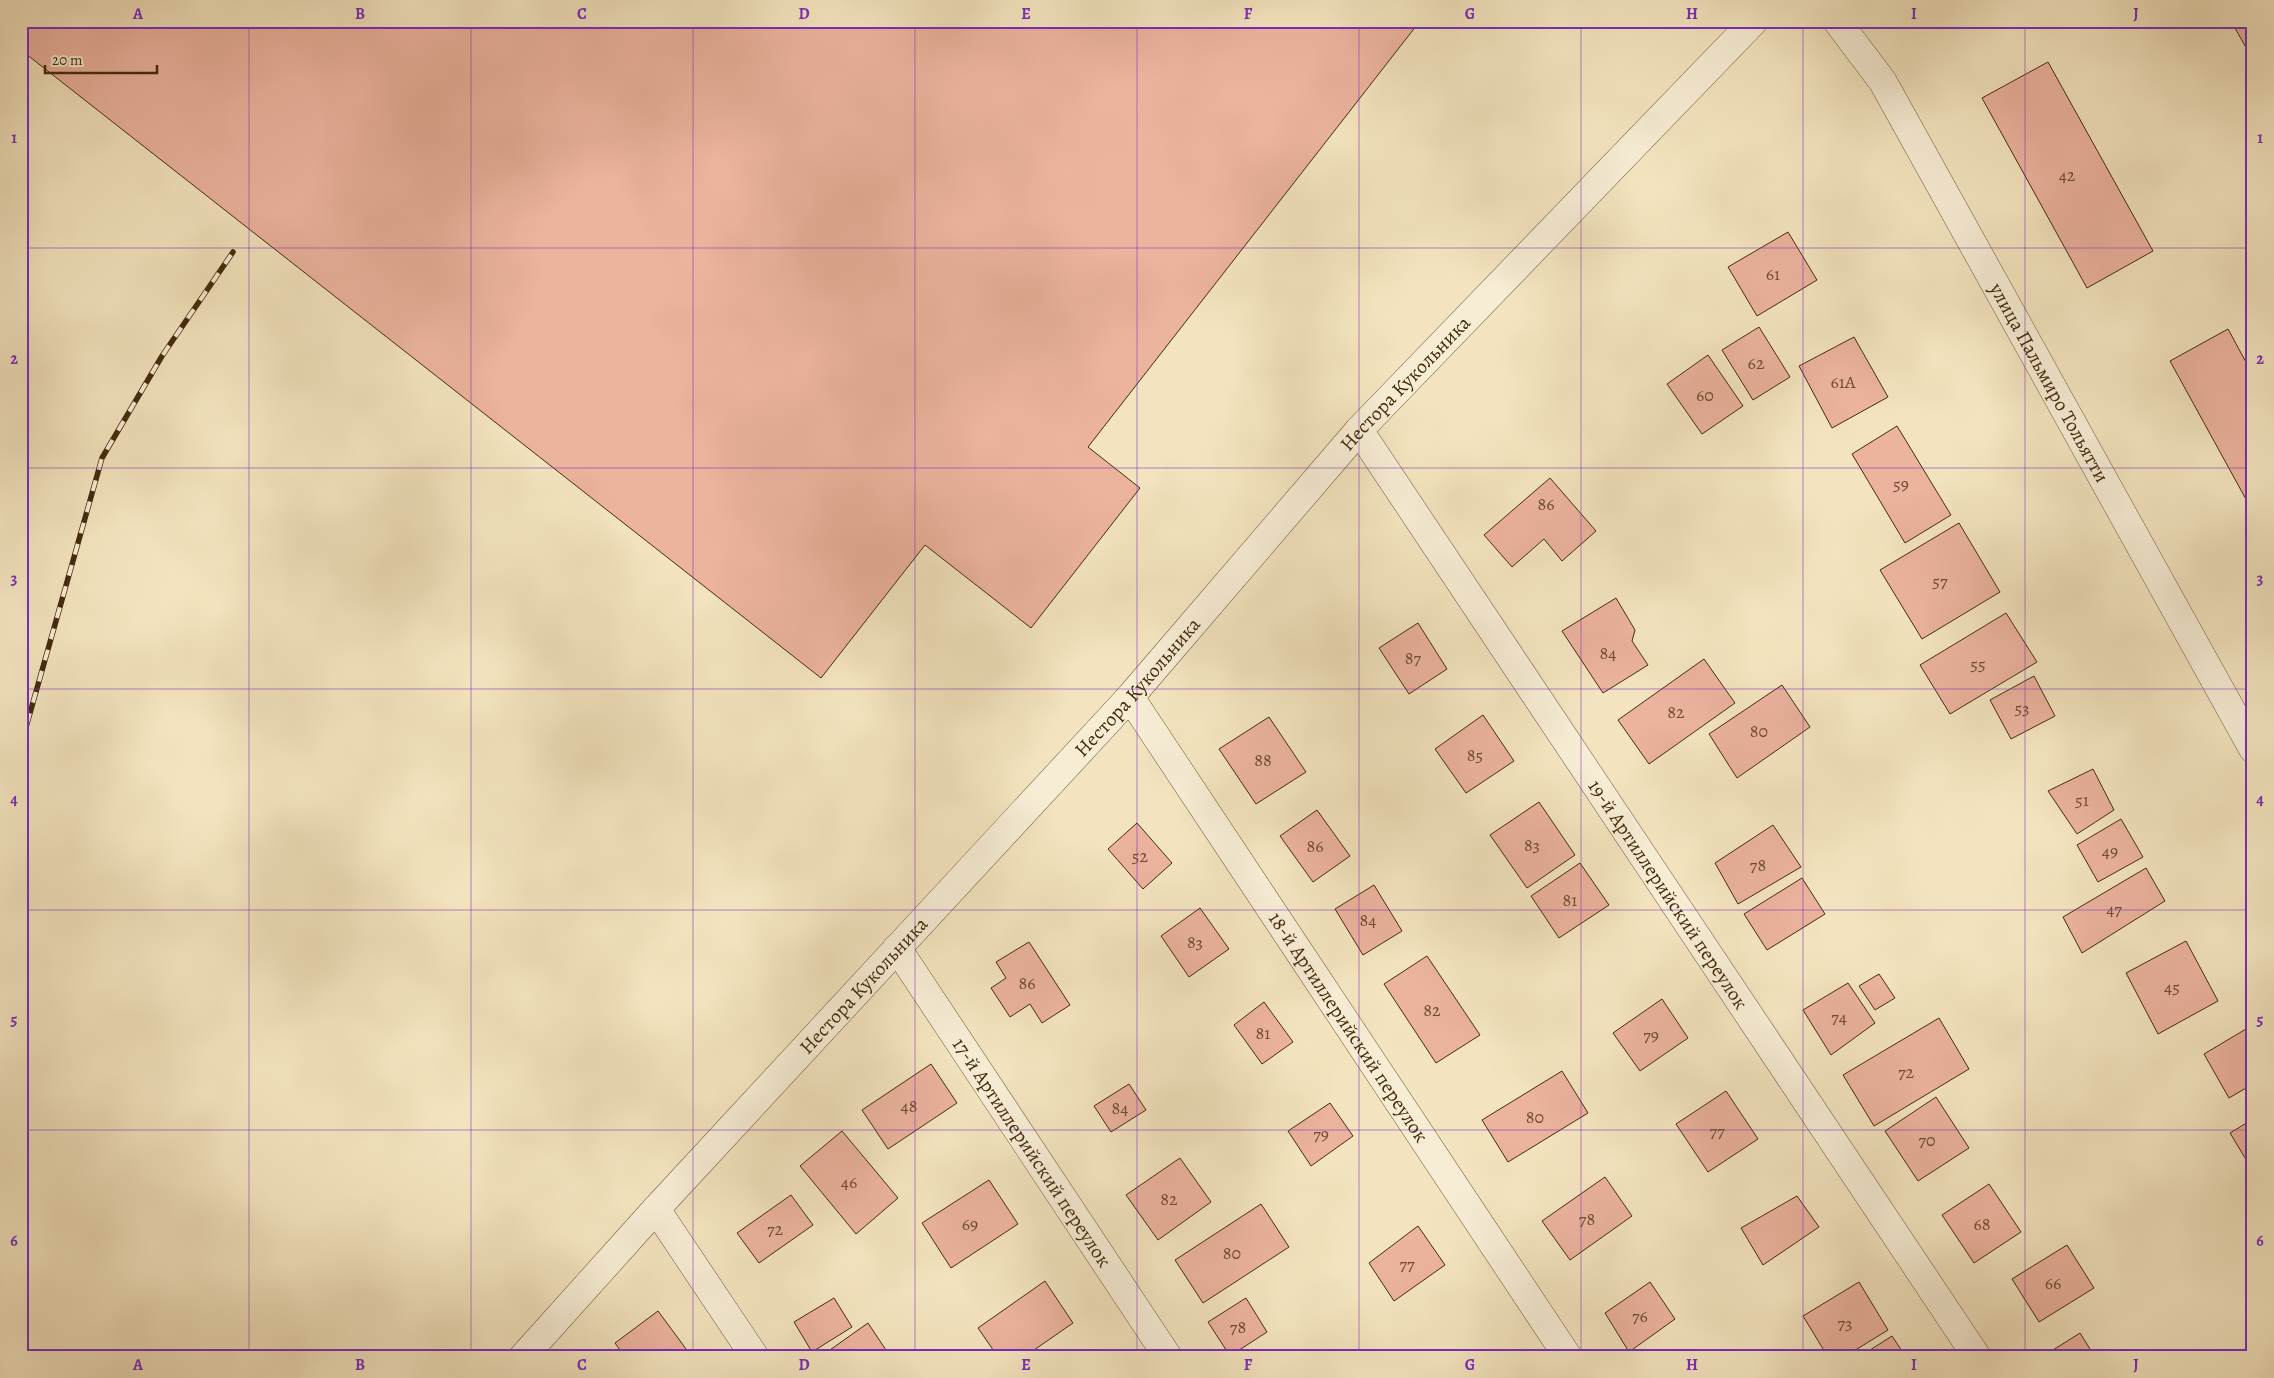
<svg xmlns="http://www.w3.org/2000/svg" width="2274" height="1378" font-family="Alegreya,serif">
  <rect width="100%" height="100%" fill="#f3e4bf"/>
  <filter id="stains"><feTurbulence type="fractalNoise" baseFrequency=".004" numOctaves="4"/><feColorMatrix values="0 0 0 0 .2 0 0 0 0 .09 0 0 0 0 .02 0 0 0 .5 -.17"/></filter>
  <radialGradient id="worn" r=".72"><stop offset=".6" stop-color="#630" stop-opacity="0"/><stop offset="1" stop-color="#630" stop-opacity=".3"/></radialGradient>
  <path fill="#ecb39f" stroke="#442b0c" d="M21 21H1420L1088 447 1140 488 1031 628 925 545 821 678 21 50Z
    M2231 21H2253V60Z
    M2048 62 2153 251 2087 288 1982 98Z
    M1788 232 1817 280 1757 316 1728 267Z
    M1759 327 1790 377 1753 400 1722 350Z
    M2228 329 2253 375V512L2170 361Z
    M1854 337 1888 397 1832 428 1799 366Z
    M1708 355 1743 406 1702 434 1667 384Z
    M1897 426 1951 515 1905 543 1852 454Z
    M1550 478 1596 531 1562 561 1544 539 1512 567 1484 535Z
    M1959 523 2000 592 1922 639 1880 570Z
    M1616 598 1635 630 1632 641 1648 665 1603 693 1562 631Z
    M2006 613 2037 662 1950 714 1920 665Z
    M1418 623 1447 669 1409 694 1379 648Z
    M1704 659 1735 703 1649 764 1618 720Z
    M2034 676 2055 716 2011 739 1990 700Z
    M1782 685 1810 727 1737 778 1709 734Z
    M1483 715 1514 761 1466 793 1435 749Z
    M1269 717 1306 772 1256 804 1219 749Z
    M2093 769 2114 810 2077 834 2048 791Z
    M1539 802 1575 855 1527 888 1490 835Z
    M1317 810 1350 856 1313 882 1280 836Z
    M2121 819 2143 857 2098 882 2077 845Z
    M1137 823 1172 863 1143 889 1108 849Z
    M1773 825 1801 867 1738 904 1715 863Z
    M1580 863 1609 905 1559 938 1531 896Z
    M2146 868 2165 901 2082 953 2063 917Z
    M1802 878 1825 914 1767 950 1744 914Z
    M1374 885 1402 931 1363 955 1335 909Z
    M1200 908 1229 949 1189 977 1161 936Z
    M2186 941 2218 1001 2158 1034 2126 973Z
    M1029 942 1070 1005 1042 1023 1030 1004 1010 1017 991 988 1006 978 996 962Z
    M1427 956 1480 1035 1436 1063 1384 984Z
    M1879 974 1895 998 1875 1010 1859 986Z
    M1848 983 1875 1023 1831 1055 1803 1010Z
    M1662 999 1688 1038 1640 1071 1613 1033Z
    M1264 1002 1293 1042 1262 1064 1234 1025Z
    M1939 1018 1969 1069 1874 1126 1843 1075Z
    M2246 1029 2253 1040V1084L2229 1098 2204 1054Z
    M931 1064 957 1103 888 1149 862 1110Z
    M1562 1071 1588 1113 1508 1162 1482 1120Z
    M1129 1084 1146 1110 1111 1132 1094 1106Z
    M1726 1091 1758 1139 1708 1172 1676 1124Z
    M1936 1097 1969 1148 1918 1181 1885 1131Z
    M1330 1103 1353 1136 1311 1166 1288 1131Z
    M2253 1119V1171L2230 1133Z
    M842 1131 898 1198 856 1234 800 1166Z
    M1180 1158 1211 1202 1158 1240 1126 1195Z
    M1605 1177 1632 1216 1570 1260 1542 1221Z
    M989 1180 1018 1224 951 1268 922 1223Z
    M1989 1184 2021 1232 1974 1263 1942 1215Z
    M791 1195 813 1225 759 1263 737 1233Z
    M1797 1196 1819 1227 1763 1265 1741 1228Z
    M1261 1204 1289 1247 1203 1303 1175 1260Z
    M1418 1226 1445 1265 1394 1301 1369 1263Z
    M2067 1245 2094 1288 2039 1322 2012 1279Z
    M1045 1281 1073 1323 1024 1357H998L978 1328Z
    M1650 1282 1675 1319 1629 1352 1605 1313Z
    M1859 1282 1888 1330 1844 1357H1828L1803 1316Z
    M834 1298 852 1327 812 1352 794 1322Z
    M1246 1298 1267 1332 1230 1356 1208 1322Z
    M658 1311 692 1357H625L615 1343Z
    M868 1323 888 1353 882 1357H820Z
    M2080 1333 2095 1357H2057L2053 1350Z
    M1892 1336 1906 1357H1859Z"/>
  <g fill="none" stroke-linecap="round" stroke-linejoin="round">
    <g stroke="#705939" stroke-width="29">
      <g id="minor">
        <path id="s1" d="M1837 21 1883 82 2253 749"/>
        <path id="s2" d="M1359 430 1977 1357"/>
        <path id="s3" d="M1130 697 1568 1357"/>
        <path id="s4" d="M897 948 1168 1357"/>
        <path d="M656 1209 755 1357"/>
        <path id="s5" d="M523 1357 656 1209 1130 697 1359 430 1754 21"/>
      </g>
    </g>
    <use href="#minor" stroke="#f7edd5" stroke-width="28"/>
    <g stroke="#442b0c" stroke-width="5.5">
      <path id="rail" d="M21 745 102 458 162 356 233 252"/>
    </g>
    <use href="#rail" stroke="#f7edd5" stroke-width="4" stroke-dasharray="11" stroke-linecap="butt"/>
  </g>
  <path fill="none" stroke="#7b2cbf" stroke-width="1" stroke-opacity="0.55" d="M249 21V1357M471 21V1357M693 21V1357M915 21V1357M1137 21V1357M1359 21V1357M1581 21V1357M1803 21V1357M2025 21V1357M21 248H2253M21 468H2253M21 689H2253M21 910H2253M21 1130H2253"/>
  <g text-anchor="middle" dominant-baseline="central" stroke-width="4" stroke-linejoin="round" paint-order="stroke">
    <g font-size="18" fill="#6e4d31">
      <text x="2067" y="175">42</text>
      <text x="1773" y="274">61</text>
      <text x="1756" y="363">62</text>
      <text x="1843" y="382">61А</text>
      <text x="1705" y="395">60</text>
      <text x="1901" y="484">59</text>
      <text x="1546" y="504">86</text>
      <text x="1940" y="581">57</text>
      <text x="1608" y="653">84</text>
      <text x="1413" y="658">87</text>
      <text x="1978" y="664">55</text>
      <text x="2022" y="708">53</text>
      <text x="1676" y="712">82</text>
      <text x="1759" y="731">80</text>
      <text x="1475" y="755">85</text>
      <text x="1263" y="760">88</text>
      <text x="2082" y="800">51</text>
      <text x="1532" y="845">83</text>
      <text x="1315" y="846">86</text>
      <text x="2110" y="851">49</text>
      <text x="1140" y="856">52</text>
      <text x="1758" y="865">78</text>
      <text x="1570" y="900">81</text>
      <text x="2114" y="909">47</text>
      <text x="1368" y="920">84</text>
      <text x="1195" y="942">83</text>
      <text x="1027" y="983">86</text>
      <text x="2172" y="987">45</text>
      <text x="1432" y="1010">82</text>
      <text x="1839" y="1017">74</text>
      <text x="1263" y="1033">81</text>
      <text x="1651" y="1035">79</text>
      <text x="1906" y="1072">72</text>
      <text x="909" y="1106">48</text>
      <text x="1120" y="1108">84</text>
      <text x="1535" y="1117">80</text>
      <text x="1717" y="1131">77</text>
      <text x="1321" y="1134">79</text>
      <text x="1927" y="1140">70</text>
      <text x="849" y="1182">46</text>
      <text x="1169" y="1199">82</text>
      <text x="1587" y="1219">78</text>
      <text x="970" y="1224">69</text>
      <text x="1982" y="1224">68</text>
      <text x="775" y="1229">72</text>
      <text x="1232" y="1253">80</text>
      <text x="1407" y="1264">77</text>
      <text x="2053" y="1283">66</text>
      <text x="1640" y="1316">76</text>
      <text x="1845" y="1323">73</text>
      <text x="1238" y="1327">78</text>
    </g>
    <g font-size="20" fill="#442b0c" stroke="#f7edd5">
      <text stroke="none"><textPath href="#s1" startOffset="420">улица Пальмиро Тольятти</textPath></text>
      <text stroke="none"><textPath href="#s5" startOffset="1314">Нестора Кукольника</textPath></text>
      <text stroke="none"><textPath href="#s5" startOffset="909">Нестора Кукольника</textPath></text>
      <text stroke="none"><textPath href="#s2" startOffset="558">19-й Артиллерийский переулок</textPath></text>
      <text stroke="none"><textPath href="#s5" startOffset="504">Нестора Кукольника</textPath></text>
      <text stroke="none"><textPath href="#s3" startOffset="396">18-й Артиллерийский переулок</textPath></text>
      <text stroke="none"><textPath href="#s4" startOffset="245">17-й Артиллерийский переулок</textPath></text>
    </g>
  </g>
  <rect width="2274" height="1378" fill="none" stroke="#f3e4bf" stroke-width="55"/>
  <path d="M45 65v8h112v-8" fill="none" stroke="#442b0c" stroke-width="2.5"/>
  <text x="52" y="65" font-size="15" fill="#442b0c" stroke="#f7edd5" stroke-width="4" paint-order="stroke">20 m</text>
  <rect x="28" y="28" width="2218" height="1322" fill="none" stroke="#7b2cbf" stroke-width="2"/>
  <g font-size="16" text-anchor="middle" font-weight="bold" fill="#7b2cbf">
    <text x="138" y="19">A</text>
    <text x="360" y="19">B</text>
    <text x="582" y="19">C</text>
    <text x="804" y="19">D</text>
    <text x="1026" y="19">E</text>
    <text x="1248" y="19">F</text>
    <text x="1470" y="19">G</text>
    <text x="1692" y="19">H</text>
    <text x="1914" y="19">I</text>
    <text x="2136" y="19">J</text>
    <text x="14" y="143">1</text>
    <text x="2260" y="143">1</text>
    <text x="14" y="364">2</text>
    <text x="2260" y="364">2</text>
    <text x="14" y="584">3</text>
    <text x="2260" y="584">3</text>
    <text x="14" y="805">4</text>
    <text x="2260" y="805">4</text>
    <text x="14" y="1025">5</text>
    <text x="2260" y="1025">5</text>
    <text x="14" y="1246">6</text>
    <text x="2260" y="1246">6</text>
    <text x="138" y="1370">A</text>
    <text x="360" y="1370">B</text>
    <text x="582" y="1370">C</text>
    <text x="804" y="1370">D</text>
    <text x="1026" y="1370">E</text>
    <text x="1248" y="1370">F</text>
    <text x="1470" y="1370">G</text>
    <text x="1692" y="1370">H</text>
    <text x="1914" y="1370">I</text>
    <text x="2136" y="1370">J</text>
  </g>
  <rect width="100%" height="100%" filter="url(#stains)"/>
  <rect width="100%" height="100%" fill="url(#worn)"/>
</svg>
